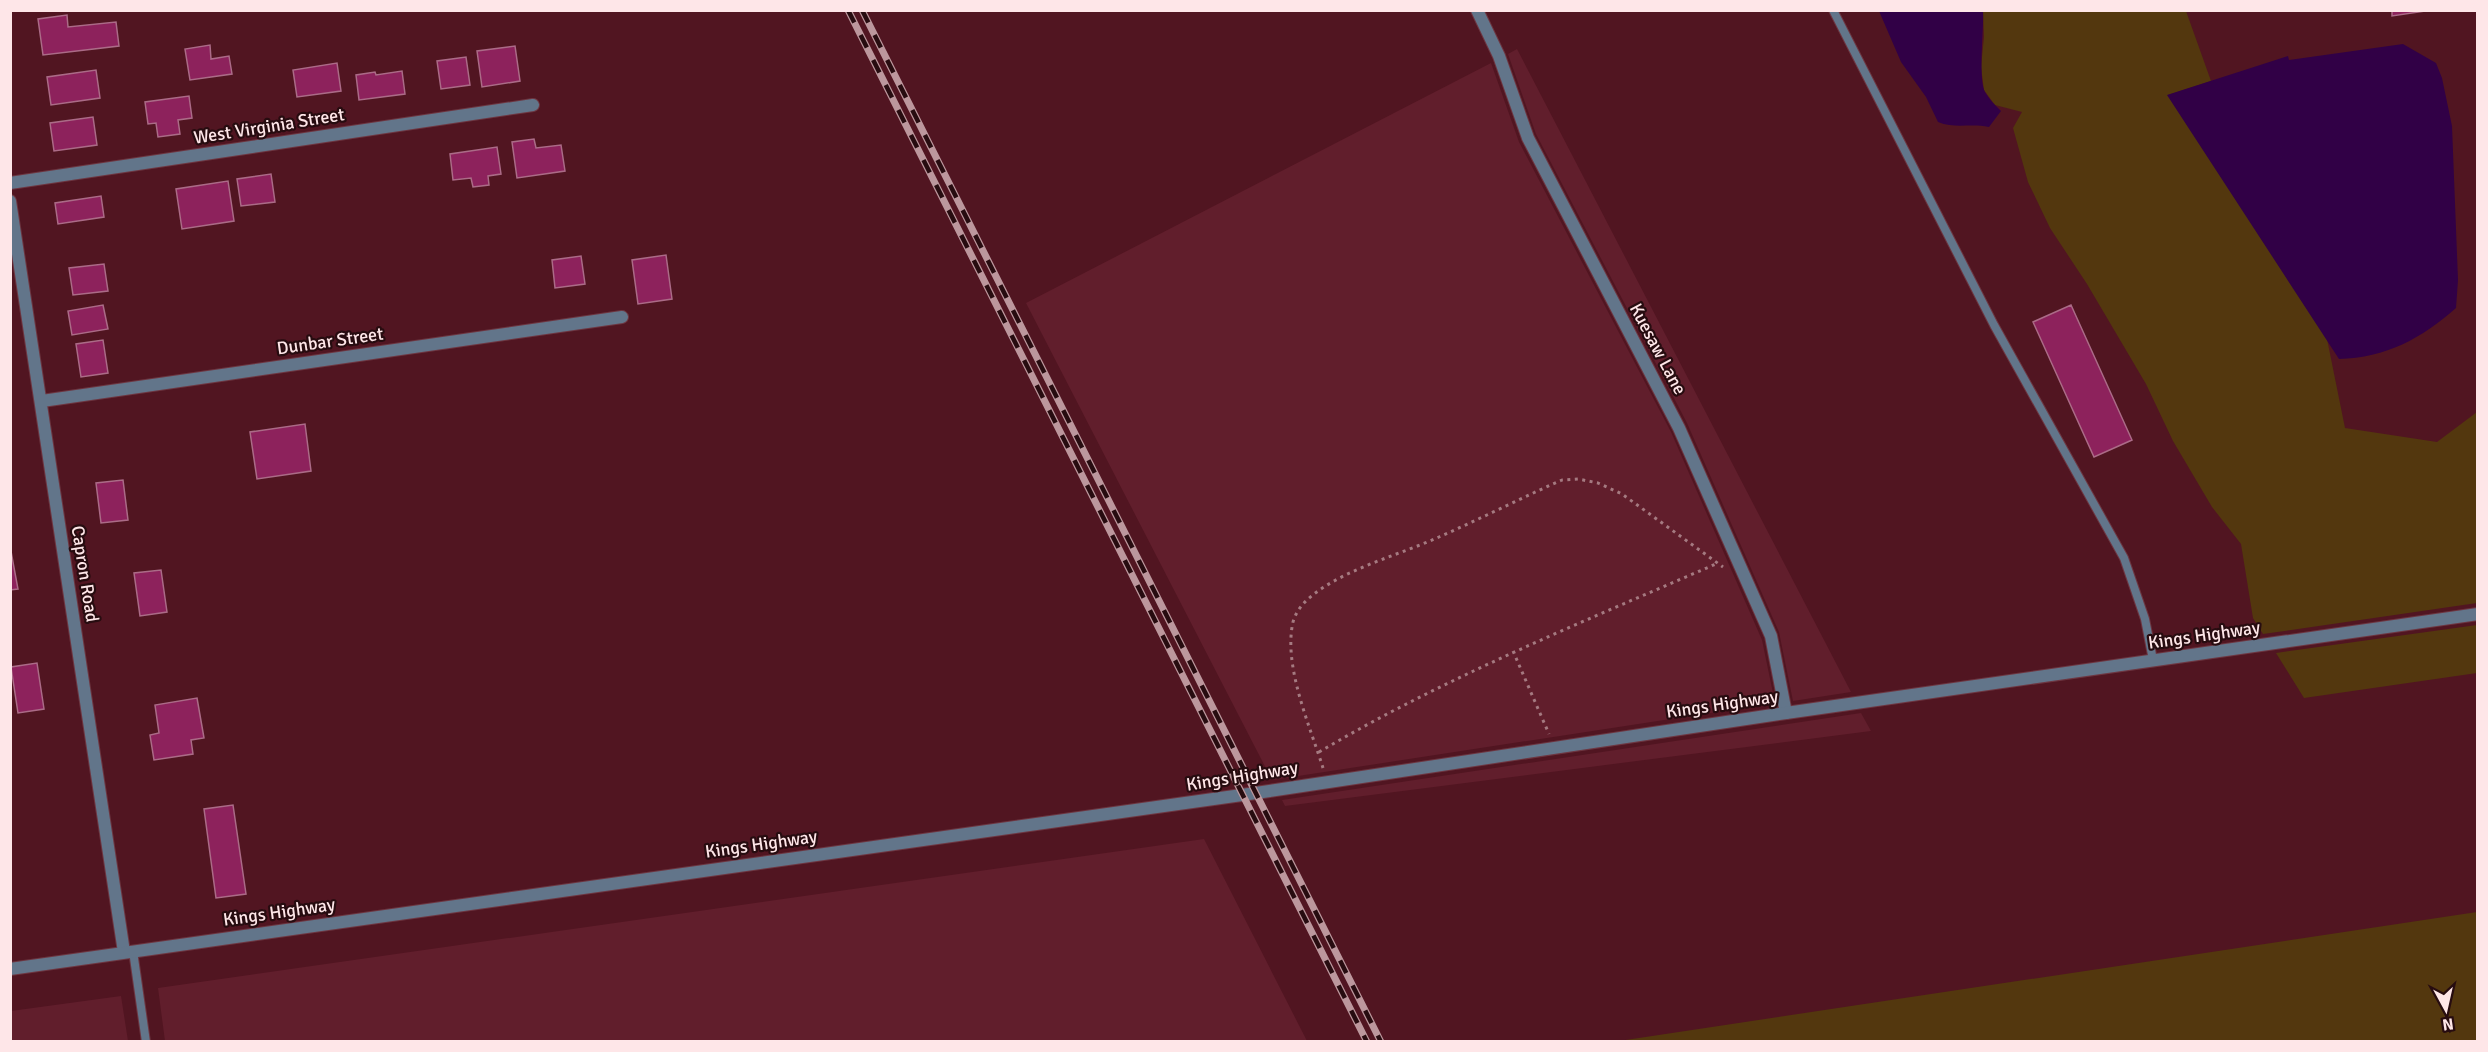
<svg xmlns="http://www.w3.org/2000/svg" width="2488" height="1052" font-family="Signika,sans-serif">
  <rect width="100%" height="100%" fill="#511521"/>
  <path fill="#611e2c" d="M1517 49 1851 692 1793 701 1779 632 1687 423 1536 134 1508 54Z
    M1491 63 1519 142 1671 432 1762 640 1775 703 1272 780 1026 303Z
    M1861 713 1871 731 1285 806 1282 800Z
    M1204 839 1307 1041H165L158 988Z
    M121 996 128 1041H11V1011Z"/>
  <path fill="#53370e" d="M1983 11H2186L2211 81 2168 95 2327 339 2345 428 2437 442 2477 412V603L2263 634 2253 618 2241 544 2212 507 2173 441 2146 384 2087 284 2050 228 2028 182 2013 128 2022 112 1995 105 1984 90 1981 67 1984 37Z
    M2477 625V673L2304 698 2276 653Z
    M2477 912V1041H1619Z"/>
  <path fill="#310046" d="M1879 11H1983C1984 29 1978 79 1985 92 1989 99 1995 105 2001 111L1989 127C1971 123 1955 129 1938 122L1926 97 1901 62Z
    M2403 44 2436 63 2442 78 2452 126 2458 280 2456 308C2422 338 2386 358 2339 359L2167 95 2288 56 2289 60Z"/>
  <path fill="#8d225c" stroke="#ab6b87" stroke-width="1.5" d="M2392 10H2432L2392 16Z
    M67 15 68 27 116 22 119 46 43 55 38 19Z
    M210 45 211 59 229 56 232 74 190 80 185 49Z
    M515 46 520 81 482 87 477 51Z
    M466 57 470 85 441 89 437 61Z
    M337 63 341 91 297 97 293 70Z
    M96 70 100 98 51 105 47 77Z
    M402 71 405 94 359 100 356 75 375 72 376 75Z
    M189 96 192 118 178 120 180 134 158 137 156 123 148 124 145 102Z
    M93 117 97 145 54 151 50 123Z
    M534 139 536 148 561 145 565 171 517 178 512 142Z
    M497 147 501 174 488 176 489 185 473 187 471 178 453 180 450 154Z
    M271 174 275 202 241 206 237 179Z
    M228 181 234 221 182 229 176 189Z
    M101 196 104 217 58 224 55 203Z
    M666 255 672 299 638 304 632 260Z
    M581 256 585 284 555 288 552 260Z
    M104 264 108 291 73 295 69 268Z
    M103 305 108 329 72 335 68 311Z
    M2071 305 2132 440 2094 457 2033 322Z
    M103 340 108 373 81 377 76 344Z
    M305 424 311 471 257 479 250 432Z
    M123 480 128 520 101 523 96 483Z
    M10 546 18 589 10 590Z
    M161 570 167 612 140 616 134 573Z
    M37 663 44 709 18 713 11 667Z
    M197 698 204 738 191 740 193 754 154 760 150 735 159 733 155 705Z
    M233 805 246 894 216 898 204 809Z"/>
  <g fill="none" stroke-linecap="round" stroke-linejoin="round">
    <g stroke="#6d3641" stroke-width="10">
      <path id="service" d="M1833 10 1994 325 2124 558 2145 619 2153 660
        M133 951 146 1042"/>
    </g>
    <g stroke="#6d3641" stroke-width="14">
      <path id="minor" d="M1477 10 1499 56 1528 138 1679 428 1771 636 1786 713
        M10 183 533 105
        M10 201 124 952
        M42 401 622 317"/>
    </g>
    <g stroke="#6d3641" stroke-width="14">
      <path id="tertiary" d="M10 969 1256 793 1786 713 2478 614"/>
    </g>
    <path stroke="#a57a81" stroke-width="3" stroke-dasharray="3 4.5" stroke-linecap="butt" d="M1513 651 1549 734
      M1319 752C1446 677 1583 622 1718 563
      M1323 768C1310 726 1283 666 1293 622 1297 608 1307 599 1318 591 1354 566 1399 555 1439 537 1480 519 1521 498 1562 480L1578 479 1598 483 1622 494 1723 567"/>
    <use href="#service" stroke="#62758a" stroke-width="8"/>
    <use href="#minor" stroke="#62758a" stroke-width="12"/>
    <use href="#tertiary" stroke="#62758a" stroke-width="12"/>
    <g stroke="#bc979d" stroke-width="7">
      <path id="rail" d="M848 10 1367 1042
        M862 10 1381 1042"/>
    </g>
    <use href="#rail" stroke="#270c10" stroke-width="4.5" stroke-dasharray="14" stroke-linecap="butt"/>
  </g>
  <g text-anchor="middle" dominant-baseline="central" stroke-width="4.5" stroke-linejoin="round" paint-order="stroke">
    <g font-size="18" fill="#fee6e8" stroke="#270c10">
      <text transform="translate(269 126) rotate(-9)">West Virginia Street</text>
      <text transform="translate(330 341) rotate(-8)">Dunbar Street</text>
      <text transform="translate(1658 349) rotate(62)">Kuesaw Lane</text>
      <text transform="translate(85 574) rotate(81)">Capron Road</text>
      <text transform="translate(2204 635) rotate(-8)">Kings Highway</text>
      <text transform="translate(1722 704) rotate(-8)">Kings Highway</text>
      <text transform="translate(1242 776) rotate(-9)">Kings Highway</text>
      <text transform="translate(761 844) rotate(-8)">Kings Highway</text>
      <text transform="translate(279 912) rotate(-8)">Kings Highway</text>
    </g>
  </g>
  <rect width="2488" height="1052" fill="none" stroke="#fee6e8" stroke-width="24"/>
  <g transform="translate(2446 1010) rotate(172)" stroke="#270c10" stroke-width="4.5" paint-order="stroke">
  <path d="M0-4.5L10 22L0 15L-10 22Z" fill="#fee6e8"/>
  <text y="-9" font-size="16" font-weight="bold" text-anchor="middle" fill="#fee6e8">N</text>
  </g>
</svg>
